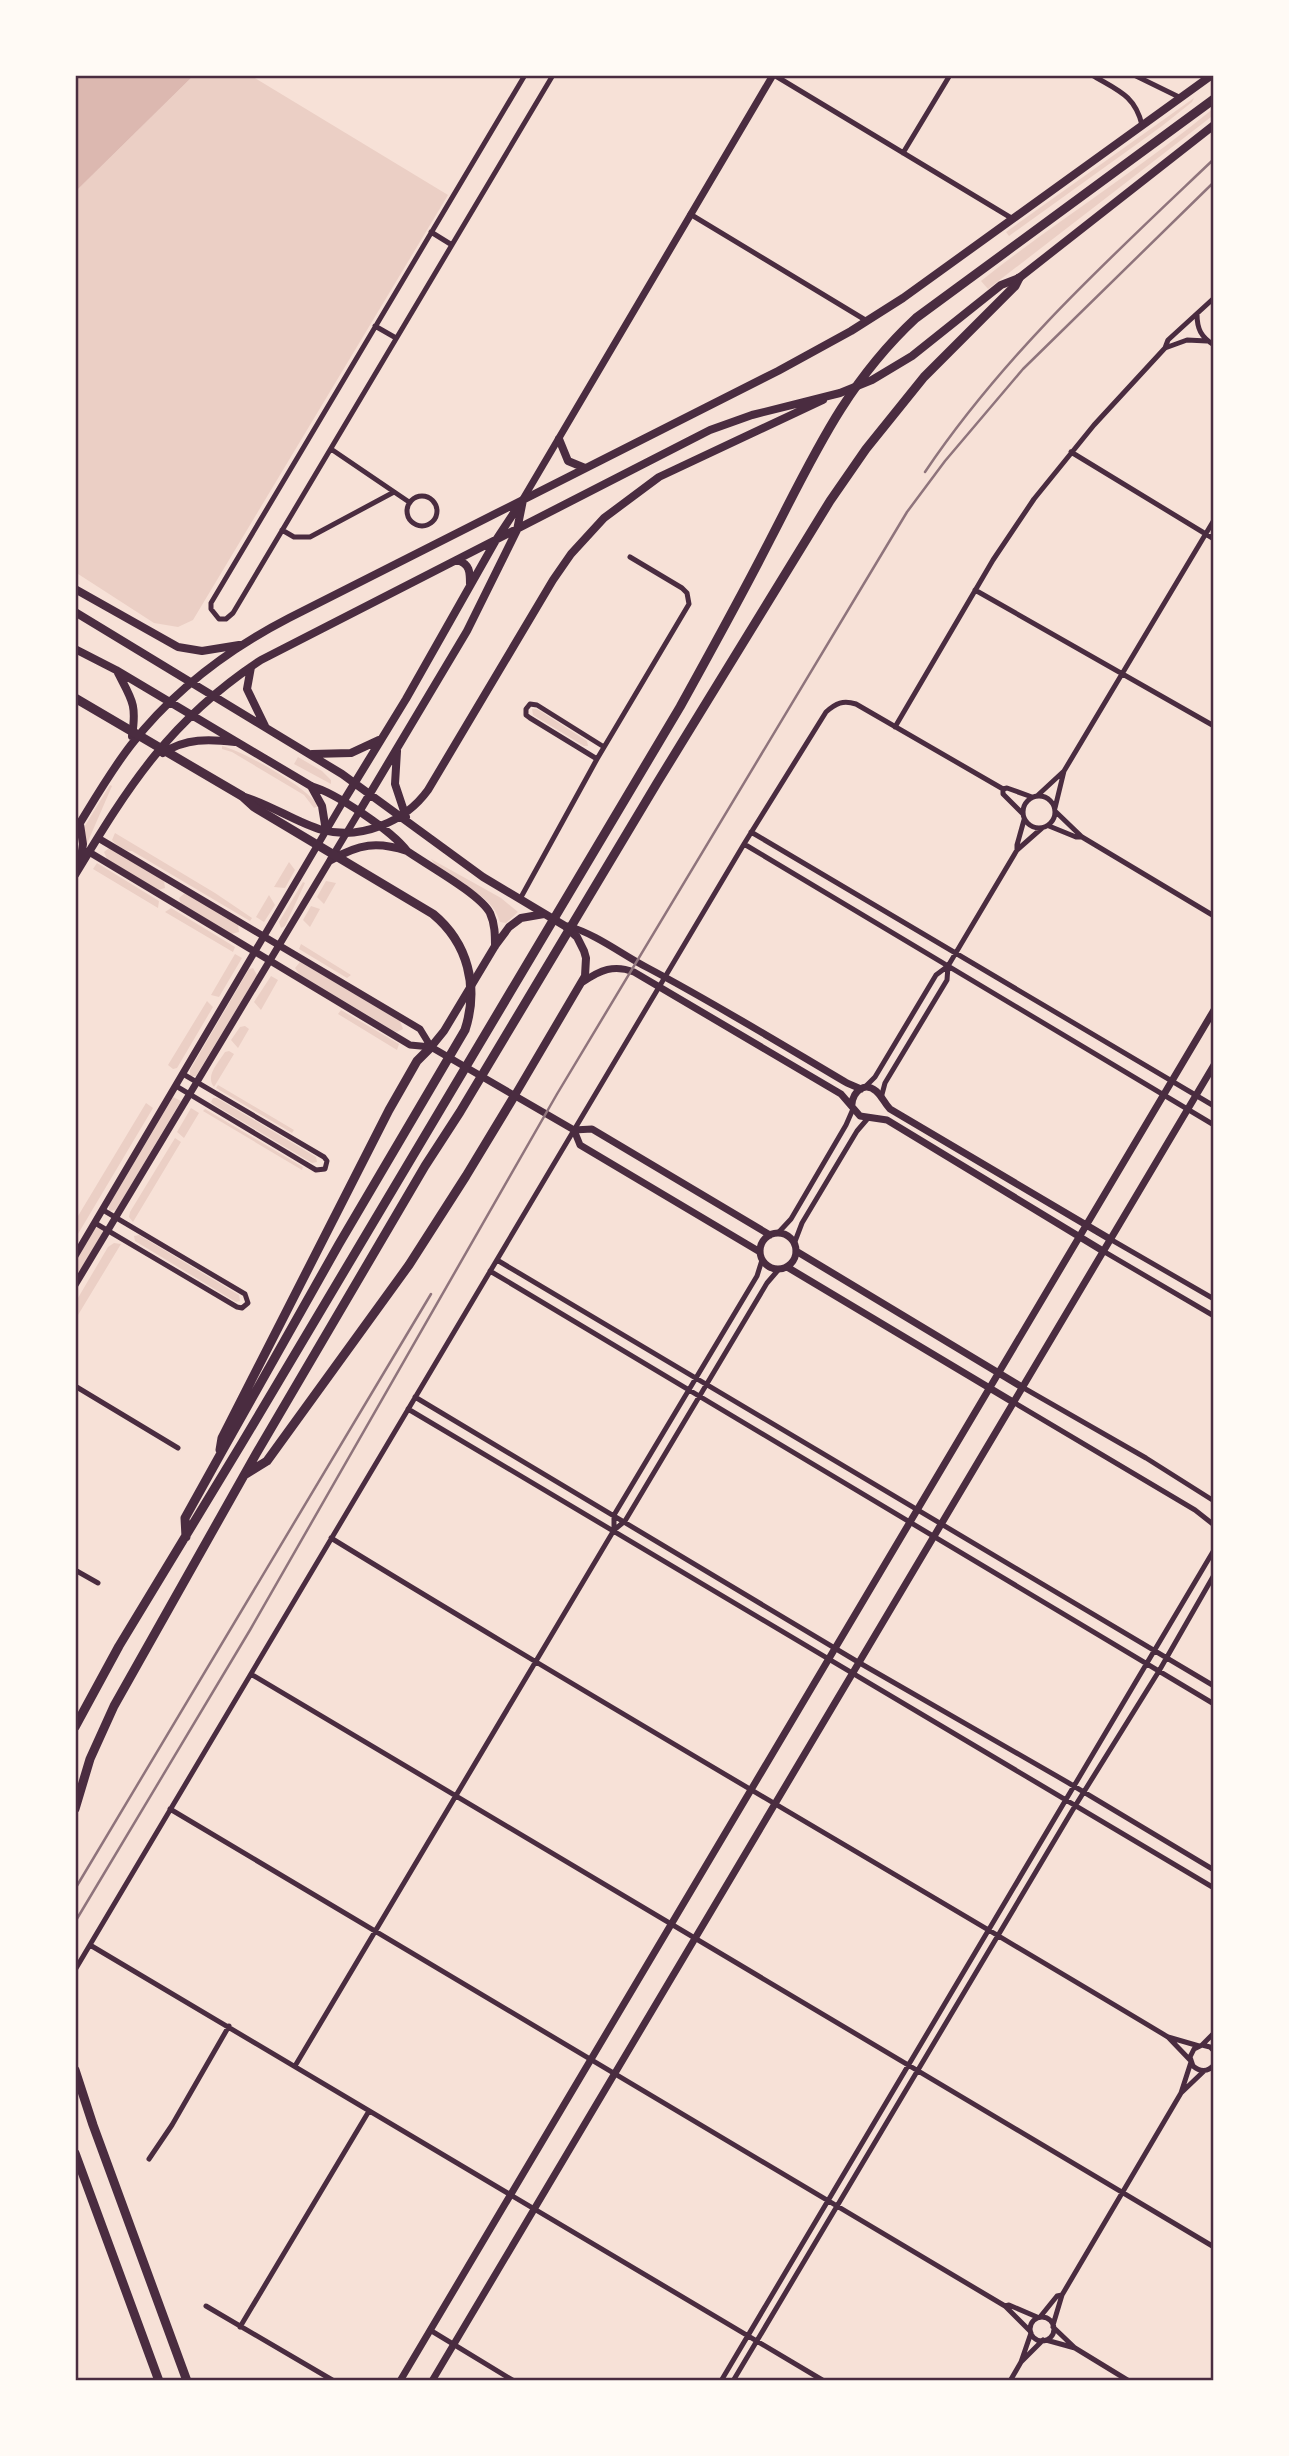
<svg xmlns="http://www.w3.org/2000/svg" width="1289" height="2456" font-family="Signika,sans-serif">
  <rect width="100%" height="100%" fill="#f7e1d7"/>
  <path fill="#ebcfc5" d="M194 75H250L448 195 193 620 178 627 154 623 75 572V192Z
    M1194 98 1192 102 1162 126 1009 236 1006 232Z
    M1214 108V114L1211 117 988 289 981 281C1056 221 1139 170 1214 108Z
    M532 709H537L587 741 588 746H584L533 715Z
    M222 746C243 751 309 788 318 806L314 808 304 795 232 752 222 749Z
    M298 757 322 771 331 780V784L294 764Z
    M110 785 112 786 86 846 83 829Z
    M115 833 215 893 252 918 250 921 132 851C124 851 117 846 112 840Z
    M109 848 164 881 165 888 158 890 107 859 104 852Z
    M431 859 501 898 518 912 506 923 500 922C491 889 447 884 431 859Z
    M289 862 295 870 285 888 274 887Z
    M97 863 159 901 158 908 93 869Z
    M326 881 336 883 324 904 317 897Z
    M303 882 305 883 285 926 281 928 279 922Z
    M185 893 238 925 239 932 231 934 181 904 179 898Z
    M269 895 275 905 264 922 256 917Z
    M311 906 320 909 310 927 303 920Z
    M171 908 235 947 233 952 165 912Z
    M301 944 351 975 347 978 304 952 299 949Z
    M235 954 242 958 219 997 211 995Z
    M300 962 400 1021 403 1029 397 1032 394 1031 299 974 295 968Z
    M253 968 257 975 196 1076H190V1070L249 969Z
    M271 976 278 980 261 1010 254 1002Z
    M207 1001 213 1007 177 1068 173 1069 168 1065Z
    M341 1010 399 1044 397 1050 338 1014Z
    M245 1026 249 1029 238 1048 231 1040 240 1027Z
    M229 1051 234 1054 214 1087C205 1076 218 1063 225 1052Z
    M218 1085 294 1130 292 1133 216 1088Z
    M173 1097 181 1101 116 1210 109 1211V1205Z
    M213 1098H217L316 1157 317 1162 312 1163 213 1104 211 1102Z
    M146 1103 153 1108 75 1239V1221Z
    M191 1108 199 1113 184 1138 177 1132Z
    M205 1109 303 1167 302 1170 203 1111Z
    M175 1138 181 1142 133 1222 129 1217 130 1212Z
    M99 1227 103 1231 102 1234 75 1279V1262L95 1228Z
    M139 1235 239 1295 240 1301 236 1302 135 1241 134 1236Z
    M114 1243 121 1244 75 1320V1303L108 1247Z"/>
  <path fill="#dcb8b0" d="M75 75H194L75 192Z"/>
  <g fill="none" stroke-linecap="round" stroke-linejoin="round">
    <path stroke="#4a2c40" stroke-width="5" d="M525 75 211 603V609L219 619H226L233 613 553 75
      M774 75 1013 219
      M1092 75C1117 90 1135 95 1142 125
      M1134 75 1181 98
      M903 153 950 75
      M690 214 867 321
      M431 232 452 245
      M1197 314C1197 329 1201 337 1214 345
      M375 326 396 338
      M1165 348 1187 340 1207 341
      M331 449 409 502
      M1071 452 1214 539
      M407 511a15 15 0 1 1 30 0a15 15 0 1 1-30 0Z
      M282 530 294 537H310L394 492
      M975 590 1214 726
      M895 727 993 560 1034 499 1094 425 1165 348 1168 340 1214 298
      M597 759 530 718 526 715V709L530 704 537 705 604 747
      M1003 789V794L1022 813
      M1023 812a16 16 0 1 1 32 0a16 16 0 1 1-32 0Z
      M1037 796 1064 771 1214 520
      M1055 808 1064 771
      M1056 812 1082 837 1214 916
      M1049 826 1076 837H1082
      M751 832 1214 1106
      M744 844 1214 1125
      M1017 850V845L1024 820
      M520 899 597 759 689 604 687 593 682 588 630 557
      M176 1086 316 1170 325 1169 327 1161 324 1157 183 1074
      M865 1087 875 1077 936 975 948 966 1017 850 1042 828
      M881 1098 885 1083 947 980 948 966
      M95 1223 237 1307 242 1308 248 1303 245 1294 103 1210
      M778 1233 791 1219 846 1125 853 1109
      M1110 1239 1214 1299
      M794 1244 802 1223 857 1131 869 1117
      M1103 1251 1214 1316
      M497 1260 1214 1686
      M490 1271 1214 1704
      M75 1386 178 1448
      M1022 1387 1146 1458 1214 1501
      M415 1397 858 1662 1067 1782 1214 1870
      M1013 1402 1195 1510 1214 1525
      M408 1409 1214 1888
      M614 1530V1515L757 1276 762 1260
      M331 1538C608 1708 890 1870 1168 2037L1199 2046
      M75 1570 98 1583
      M251 1674 1214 2247
      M170 1809 1005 2306 1030 2331
      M90 1945 824 2381
      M75 1970 744 844 826 712C836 703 843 700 856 704L1003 789 1007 788 1032 797
      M1214 2033 1202 2045 1194 2049 1190 2057 1193 2066C1200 2072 1208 2072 1214 2065
      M1168 2037 1190 2060
      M1202 2045 1210 2047 1214 2051
      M295 2066 614 1530 625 1521 767 1283 779 1269
      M1181 2093 1204 2071
      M149 2159 172 2125 229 2026
      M206 2306 334 2381
      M1005 2306 1009 2305 1037 2317
      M1040 2317 1057 2296 1062 2295
      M1030 2329a12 12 0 1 1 24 0a12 12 0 1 1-24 0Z
      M1053 2325 1062 2295 1181 2093 1191 2062
      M240 2327 369 2111
      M1053 2327 1075 2348 1129 2381
      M430 2330 514 2381
      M1046 2340 1075 2348
      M1021 2362 1031 2333
      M721 2381 1214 1550
      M733 2381 1072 1811 1159 1671 1214 1575
      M1010 2381 1021 2362 1043 2340"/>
    <path stroke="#4a2c40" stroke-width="7" d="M523 499 773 75
      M98 838 420 1029 431 1047
      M89 852 410 1045 431 1047 574 1130 592 1129 770 1235
      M568 926C598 935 621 954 648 968 716 1004 781 1044 847 1083L861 1089
      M583 982C600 970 614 964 634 972L841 1094 860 1116 887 1120 1103 1251
      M852 1104C853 1092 864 1081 876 1091 882 1096 884 1103 890 1109L1110 1239
      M574 1130 580 1145 760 1252
      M760 1251a18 18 0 1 1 36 0a18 18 0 1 1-36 0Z
      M796 1251 1022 1387
      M75 1256 343 802
      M787 1267 1013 1402
      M75 1285 359 812
      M400 2381 1214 1010
      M432 2381 1214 1065"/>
    <path stroke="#4a2c40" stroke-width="8" d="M559 439 568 461 585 468
      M457 560C470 564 470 572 470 584
      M75 589 178 647 202 651 239 645
      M75 612 342 774 483 877 565 926 577 937 584 951 586 958 585 976 515 1095
      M75 649 116 670 311 786C336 793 392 831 407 851 427 865 480 894 490 913 495 924 495 935 495 946
      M251 667 247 689 265 726
      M118 673C132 700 137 704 132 736
      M397 751 395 784 406 817
      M163 753C186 738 209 739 235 742
      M312 754 351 753 379 740
      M311 786 322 806 326 831
      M242 796C270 804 295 822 322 830 361 840 405 822 428 790L553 580 571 554 604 518 659 477 823 400
      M343 802 406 699 496 540 519 505
      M359 812 467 631 517 530 523 500
      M75 831C93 802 110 772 131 745 173 691 229 649 289 618L778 371 851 331 903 298 1212 75
      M331 860C359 844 377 841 407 851
      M80 865 83 844 80 824
      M75 875C129 785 171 719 261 660L710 430 752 415 840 393 872 380 912 356 1001 285 1019 278
      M431 1047 444 1031 495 946 509 927 521 918 544 914"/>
    <path stroke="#4a2c40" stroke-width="8" d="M1019 278 1214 125"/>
    <path stroke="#4a2c40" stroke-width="9" d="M75 698 242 796 254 807 433 914C468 943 479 987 465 1030L339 1244 220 1455 185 1518 186 1537
      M220 1450 222 1438 389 1110 417 1061 431 1047
      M246 1474 267 1461 409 1265 466 1176 515 1095
      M75 1727 119 1646 242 1443 680 707C711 651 742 595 771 538 814 455 846 383 916 318L1214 99
      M75 1809 90 1759 114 1706 256 1454 425 1166 460 1112 657 783 830 501 866 449 924 377 1015 286 1019 278
      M75 2070 93 2125 187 2381
      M75 2153 159 2381"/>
    <path stroke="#8f747c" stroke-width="2.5" d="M925 472C1005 353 1111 257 1214 159
      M75 1889 431 1294
      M75 1922 250 1630 557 1094 907 512 945 461 1023 369 1214 182"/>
  </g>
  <rect width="1289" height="2456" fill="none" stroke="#fffaf5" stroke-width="154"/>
  <rect x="77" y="77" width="1135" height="2302" fill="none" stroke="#4a2c40" stroke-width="2.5"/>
</svg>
